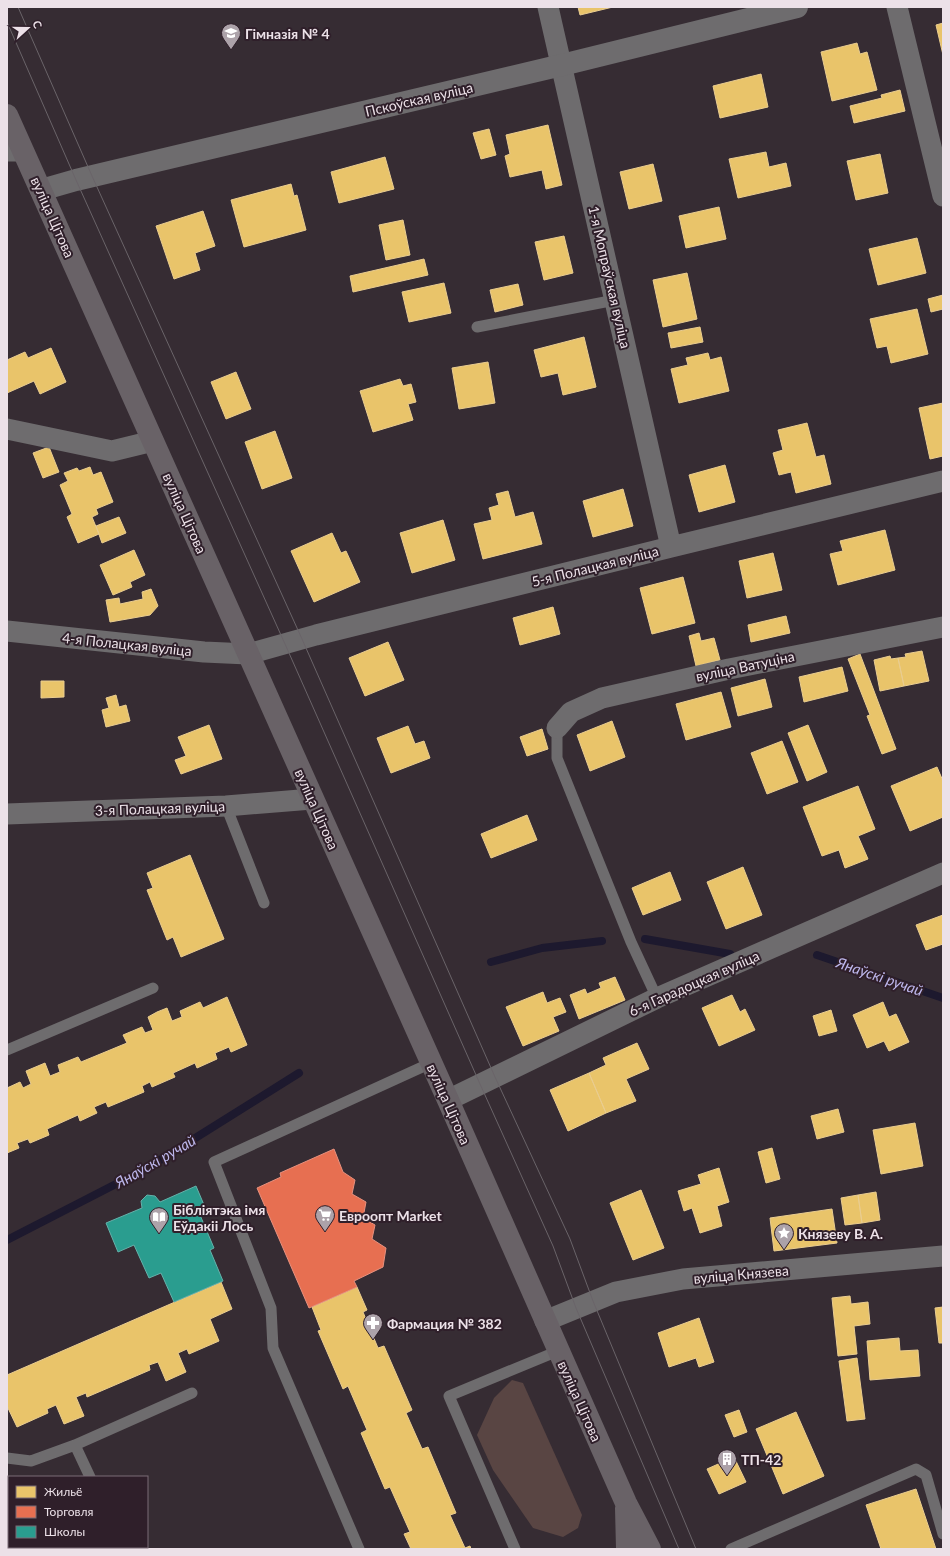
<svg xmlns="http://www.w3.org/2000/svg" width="950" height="1556" font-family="Lato,sans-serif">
  <rect width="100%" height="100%" fill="#362c33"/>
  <path fill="#594543" d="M512 1380 523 1383 582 1515 578 1528 563 1537 533 1528 493 1470 477 1435 494 1398Z"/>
  <path fill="#e9c46a" stroke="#eacd90" d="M578 7H613L580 15Z
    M943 23V55L936 25Z
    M857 43 860 54 867 52 877 90 832 101 821 52Z
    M761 74 768 107 720 118 713 86Z
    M900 90 905 111 854 123 850 106 882 98 881 95Z
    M548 125 562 185 546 189 542 170 510 177 505 156 510 154 506 135Z
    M489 129 496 155 481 159 473 133Z
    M766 152 769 167 786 163 791 186 738 198 729 159Z
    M880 154 888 193 856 200 847 161Z
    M385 157 394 189 339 203 331 172Z
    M653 164 662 201 629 209 620 172Z
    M291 184 294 196 297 195 306 230 244 247 231 200Z
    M719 207 726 239 686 248 679 216Z
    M203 211 215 246 195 253 200 270 174 279 156 226Z
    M403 220 410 255 386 260 379 225Z
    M564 236 573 273 544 280 535 242Z
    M917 238 926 273 878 285 869 249Z
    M424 259 428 275 353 292 350 276Z
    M687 273 697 319 663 327 653 280Z
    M444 283 451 313 409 322 402 292Z
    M518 284 523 305 495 312 490 290Z
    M943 295V309L931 312 928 299Z
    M917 309 928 354 891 363 887 346 877 348 870 319Z
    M700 327 703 342 671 348 668 333Z
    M584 337 596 387 563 395 558 373 541 377 534 350Z
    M51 348 66 382 40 394 34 381 7 393V360L25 352 28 358Z
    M708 353 710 360 721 357 729 391 679 403 671 369 688 365 686 358Z
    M488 362 495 403 459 409 452 368Z
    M236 372 251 409 226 419 211 382Z
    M400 379 403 386 411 384 416 402 408 404 413 420 373 432 360 391Z
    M943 403V456L930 459 919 408Z
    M807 423 816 457 824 455 831 484 796 493 791 472 779 475 773 453 783 450 778 430Z
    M275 431 292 478 262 489 245 442Z
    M49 447 59 472 43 478 33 453Z
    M725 465 735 502 699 512 689 475Z
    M90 467 93 475 101 472 113 502 96 509 98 514 92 517 99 534 78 543 67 517 72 514 60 485 68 481 64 473 77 468 79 471Z
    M623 489 633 526 593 537 583 501Z
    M508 491 515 517 533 512 542 544 483 559 474 524 492 520 489 508 499 505 496 494Z
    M119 517 126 533 102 543 96 526Z
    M443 520 455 560 412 573 400 533Z
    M885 530 895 570 838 585 830 554 843 551 840 541Z
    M332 533 341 553 346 551 360 582 314 602 291 551Z
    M134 550 145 575 130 582 132 587 113 595 100 565Z
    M773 553 782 590 747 598 739 561Z
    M683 577 695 623 652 634 640 588Z
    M151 589 158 606 150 615 110 622 106 600 119 598 120 604 143 599 142 592Z
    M553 607 560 634 520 645 513 618Z
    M786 616 790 633 751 642 748 625Z
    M699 633 701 641 714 638 720 660 696 666 689 636Z
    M388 642 404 680 365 696 349 658Z
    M922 651 929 681 904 686 898 658 906 657 905 654Z
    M860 654 896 749 882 754 867 716 870 715 848 659Z
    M890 656 891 659 898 658 904 686 880 691 874 660Z
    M842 667 848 691 804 702 799 677Z
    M765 679 772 707 738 716 731 688Z
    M41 681H64V697L41 698Z
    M721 692 731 727 686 740 676 704Z
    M116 695 119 707 126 705 130 721 106 727 102 710 109 708 106 698Z
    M612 721 625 757 590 771 577 735Z
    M209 725 222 759 181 774 175 760 186 756 178 737Z
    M808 725 827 772 807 781 788 733Z
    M408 726 415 744 424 741 430 758 391 773 377 738Z
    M542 729 548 749 527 756 520 737Z
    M782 741 798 782 767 794 751 753Z
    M937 767 943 781V817L910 831 891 786Z
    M858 786 875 829 858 836 868 859 845 868 839 850 822 856 803 807Z
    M527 815 537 840 491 858 481 834Z
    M190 855 224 939 181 957 173 937 167 940 147 890 153 888 147 873Z
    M743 867 762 915 726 929 707 882Z
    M670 872 681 900 643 915 632 888Z
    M943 915V944L926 950 916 925Z
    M615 977 625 1000 579 1019 570 995 585 989 587 994 601 988 599 983Z
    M543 992 547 1003 560 998 566 1012 553 1017 559 1031 523 1046 506 1007Z
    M732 995 740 1012 745 1009 755 1030 719 1046 702 1008Z
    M227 997 247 1045 231 1052 229 1047 215 1053 217 1059 197 1068 195 1063 173 1073 175 1077 152 1087 150 1082 142 1086 144 1092 108 1107 106 1102 94 1107 97 1113 80 1121 78 1115 47 1129 49 1135 30 1143 28 1139 17 1143 19 1148 7 1153V1088L20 1082 23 1088 31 1084 26 1071 45 1063 50 1076 60 1072 58 1065 78 1057 81 1062 127 1043 123 1035 142 1027 145 1033 153 1030 148 1017 157 1012 167 1008 172 1021 182 1017 180 1011 200 1002 203 1008Z
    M883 1002 889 1017 896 1014 909 1042 889 1051 884 1041 867 1048 853 1015Z
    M831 1010 837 1031 819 1036 813 1016Z
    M637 1043 649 1069 626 1079 636 1101 606 1113 589 1073 606 1065 603 1058Z
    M589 1073 606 1113 568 1131 550 1090Z
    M838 1109 844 1132 817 1139 811 1116Z
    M915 1123 923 1166 881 1174 873 1130Z
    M772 1148 780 1179 766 1183 758 1152Z
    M719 1168 729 1202 717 1206 722 1226 700 1233 692 1208 684 1211 678 1191 701 1184 698 1175Z
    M641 1190 664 1248 633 1260 610 1203Z
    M876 1192 880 1220 862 1223 858 1195Z
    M858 1195 862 1223 845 1225 841 1198Z
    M832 1209 837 1243 774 1251 770 1218Z
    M221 1282 232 1309 210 1319 219 1341 189 1354 187 1349 178 1353 186 1372 166 1381 158 1362 149 1365 150 1370 87 1397 86 1393 76 1397 84 1416 64 1424 56 1405 47 1409 48 1413 17 1427 7 1406V1375Z
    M357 1287 367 1310 363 1312 378 1348 384 1346 412 1410 406 1413 422 1449 428 1447 456 1513 450 1515 465 1548 470 1546 471 1549H411L404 1534 410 1532 390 1487 385 1489 361 1433 367 1430 348 1386 343 1389 318 1331 321 1330 312 1307Z
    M850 1296 851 1304 868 1302 870 1324 854 1326 857 1354 838 1356 832 1298Z
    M943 1307V1343H939L935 1308Z
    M699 1318 714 1362 699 1367 696 1358 669 1367 658 1333Z
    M899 1338 900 1351 918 1350 920 1376 870 1380 867 1341Z
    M857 1358 865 1419 847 1421 839 1361Z
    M739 1410 747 1432 734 1437 725 1415Z
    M796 1412 824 1476 783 1494 756 1429Z
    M734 1457 746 1482 719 1494 707 1469Z
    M916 1489 936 1549H881L866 1505Z"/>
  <path fill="#e76f51" stroke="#e8917e" d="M334 1149 343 1172 355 1180 352 1194 366 1202 363 1218 375 1225 372 1239 386 1248 383 1267 354 1281 357 1287 309 1308 257 1188 281 1177 280 1173Z"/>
  <path fill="#2a9d8f" stroke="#64b1aa" d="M196 1186 207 1212 200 1215 214 1248 210 1250 223 1281 174 1302 161 1273 149 1278 134 1245 118 1252 106 1223 142 1208 141 1201 147 1195 155 1196 160 1202Z"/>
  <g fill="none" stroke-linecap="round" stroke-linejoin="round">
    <path stroke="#1d192e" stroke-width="8" d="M645 939 730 954
      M817 955 943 998
      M491 962 542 948 602 941
      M7 1240 149 1167 299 1073"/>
    <path stroke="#6e6c6e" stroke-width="11" d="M477 327 615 300
      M557 728V758L631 942 657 998
      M226 806 264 903
      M7 1050 153 988
      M75 1445 90 1477
      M7 1458 31 1461 75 1445 192 1393
      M120 1547 121 1549
      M359 1549 273 1348 271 1308 214 1162 431 1063
      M515 1549 449 1396 558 1351
      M731 1549 916 1469 926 1475 943 1534"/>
    <path stroke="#6e6c6e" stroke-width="21" d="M548 7 671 547
      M897 7 943 196
      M7 151H23
      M7 429 112 451 153 441
      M7 631 204 652 248 654 316 635 671 547 943 481
      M557 728 571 712 602 698 729 669 943 627
      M7 814 226 806 312 799
      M448 1100 657 998 943 873
      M545 1321 616 1292 683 1279 943 1256"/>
    <path stroke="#6e6c6e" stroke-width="22" d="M41 190 76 180 562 65 797 7"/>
    <path stroke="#696267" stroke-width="22" d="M7 115 448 1100 626 1503 650 1549
      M626 1508 627 1549"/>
    <path stroke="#6a6469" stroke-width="1" d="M18 7 92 176 302 639 495 1077 570 1239 593 1301 696 1549
      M7 22 76 180 285 644 480 1084 553 1246 576 1308 679 1549"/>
  </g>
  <defs>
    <g id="school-pin" transform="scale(1)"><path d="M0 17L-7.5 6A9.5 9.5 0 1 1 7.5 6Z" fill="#aca2a9" stroke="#2f1f2a"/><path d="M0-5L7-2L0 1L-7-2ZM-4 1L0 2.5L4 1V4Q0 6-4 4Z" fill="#fff"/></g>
    <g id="supermarket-pin" transform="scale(1)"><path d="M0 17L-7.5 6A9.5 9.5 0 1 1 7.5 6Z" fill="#aca2a9" stroke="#2f1f2a"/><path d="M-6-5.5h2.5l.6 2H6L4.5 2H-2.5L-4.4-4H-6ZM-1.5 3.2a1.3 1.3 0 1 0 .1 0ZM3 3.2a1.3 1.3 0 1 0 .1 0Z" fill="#fff"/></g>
    <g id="library-pin" transform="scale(1)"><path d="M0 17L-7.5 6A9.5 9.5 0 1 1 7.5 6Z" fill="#aca2a9" stroke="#2f1f2a"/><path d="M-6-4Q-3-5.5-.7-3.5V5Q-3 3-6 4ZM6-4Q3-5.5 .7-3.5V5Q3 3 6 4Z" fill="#fff"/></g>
    <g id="sight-pin" transform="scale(1)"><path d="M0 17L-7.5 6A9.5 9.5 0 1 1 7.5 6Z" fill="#aca2a9" stroke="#2f1f2a"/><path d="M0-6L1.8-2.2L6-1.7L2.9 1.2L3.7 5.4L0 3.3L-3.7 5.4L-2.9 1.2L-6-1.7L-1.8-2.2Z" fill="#fff"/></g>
    <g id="pharmacy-pin" transform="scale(1)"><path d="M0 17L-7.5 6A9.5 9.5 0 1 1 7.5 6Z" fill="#aca2a9" stroke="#2f1f2a"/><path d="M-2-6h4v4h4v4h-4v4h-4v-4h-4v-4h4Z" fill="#fff"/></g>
    <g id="building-pin" transform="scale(1)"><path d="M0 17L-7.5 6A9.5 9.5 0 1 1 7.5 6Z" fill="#aca2a9" stroke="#2f1f2a"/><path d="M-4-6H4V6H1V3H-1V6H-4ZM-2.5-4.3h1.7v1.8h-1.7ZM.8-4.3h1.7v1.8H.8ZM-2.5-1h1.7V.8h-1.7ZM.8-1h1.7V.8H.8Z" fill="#fff"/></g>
  </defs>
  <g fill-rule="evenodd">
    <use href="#school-pin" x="231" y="33"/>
    <use href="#supermarket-pin" x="325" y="1215"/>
    <use href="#library-pin" x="159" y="1217"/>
    <use href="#sight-pin" x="784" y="1233"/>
    <use href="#pharmacy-pin" x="373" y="1323"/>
    <use href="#building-pin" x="727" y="1459"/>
  </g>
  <g text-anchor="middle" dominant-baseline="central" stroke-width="4" stroke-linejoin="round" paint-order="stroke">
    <g font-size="14" font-weight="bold" fill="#ece1e8" stroke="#2f1f2a" text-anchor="start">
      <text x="245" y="33">Гімназія № 4</text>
      <text x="173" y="1209">Бібліятэка імя<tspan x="173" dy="16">Еўдакіі Лось</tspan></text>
      <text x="339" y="1215">Евроопт Market</text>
      <text x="798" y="1233">Князеву В. А.</text>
      <text x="387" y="1323">Фармация № 382</text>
      <text x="741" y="1459">ТП-42</text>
    </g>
    <g font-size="14" fill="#ece1e8" stroke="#2f1f2a">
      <text transform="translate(419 99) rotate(-13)">Пскоўская вуліца</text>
      <text transform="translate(53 217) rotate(66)">вуліца Цітова</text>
      <text transform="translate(610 277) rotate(77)">1-я Мопраўская вуліца</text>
      <text transform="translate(185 513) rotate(66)">вуліца Цітова</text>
      <text transform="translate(595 566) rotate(-14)">5-я Полацкая вуліца</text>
      <text transform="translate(127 644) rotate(6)">4-я Полацкая вуліца</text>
      <text transform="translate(745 666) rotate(-12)">вуліца Ватуціна</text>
      <text transform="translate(160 808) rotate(-2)">3-я Полацкая вуліца</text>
      <text transform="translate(317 809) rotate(66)">вуліца Цітова</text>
      <text transform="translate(694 983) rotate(-24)">6-я Гарадоцкая вуліца</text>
      <text transform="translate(449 1104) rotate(66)">вуліца Цітова</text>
      <text transform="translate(741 1274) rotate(-5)">вуліца Князева</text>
      <text transform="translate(580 1401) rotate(66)">вуліца Цітова</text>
    </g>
    <g font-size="15" font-style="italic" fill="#bdb7ec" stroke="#2f1f2a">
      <text transform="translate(880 976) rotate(19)">Янаўскі ручай</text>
      <text transform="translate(155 1161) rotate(-30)">Янаўскі ручай</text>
    </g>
  </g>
  <rect width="950" height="1556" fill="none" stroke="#ece1e8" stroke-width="16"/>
  <rect x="8" y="1476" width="140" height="72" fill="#2f1f2a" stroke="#7b6d76"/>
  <rect x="16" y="1486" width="20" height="12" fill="#e9c46a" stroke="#7b6d76"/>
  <text x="44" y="1496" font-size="12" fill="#ece1e8">Жильё</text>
  <rect x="16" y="1506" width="20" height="12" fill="#e76f51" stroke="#7b6d76"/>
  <text x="44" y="1516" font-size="12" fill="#ece1e8">Торговля</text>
  <rect x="16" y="1526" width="20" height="12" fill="#2a9d8f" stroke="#7b6d76"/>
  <text x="44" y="1536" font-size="12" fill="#ece1e8">Школы</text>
  <g transform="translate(28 28) rotate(69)" stroke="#2f1f2a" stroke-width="3" paint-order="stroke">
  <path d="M0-3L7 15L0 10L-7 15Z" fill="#ece1e8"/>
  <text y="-6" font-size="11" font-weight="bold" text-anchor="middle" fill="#ece1e8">С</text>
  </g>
</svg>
